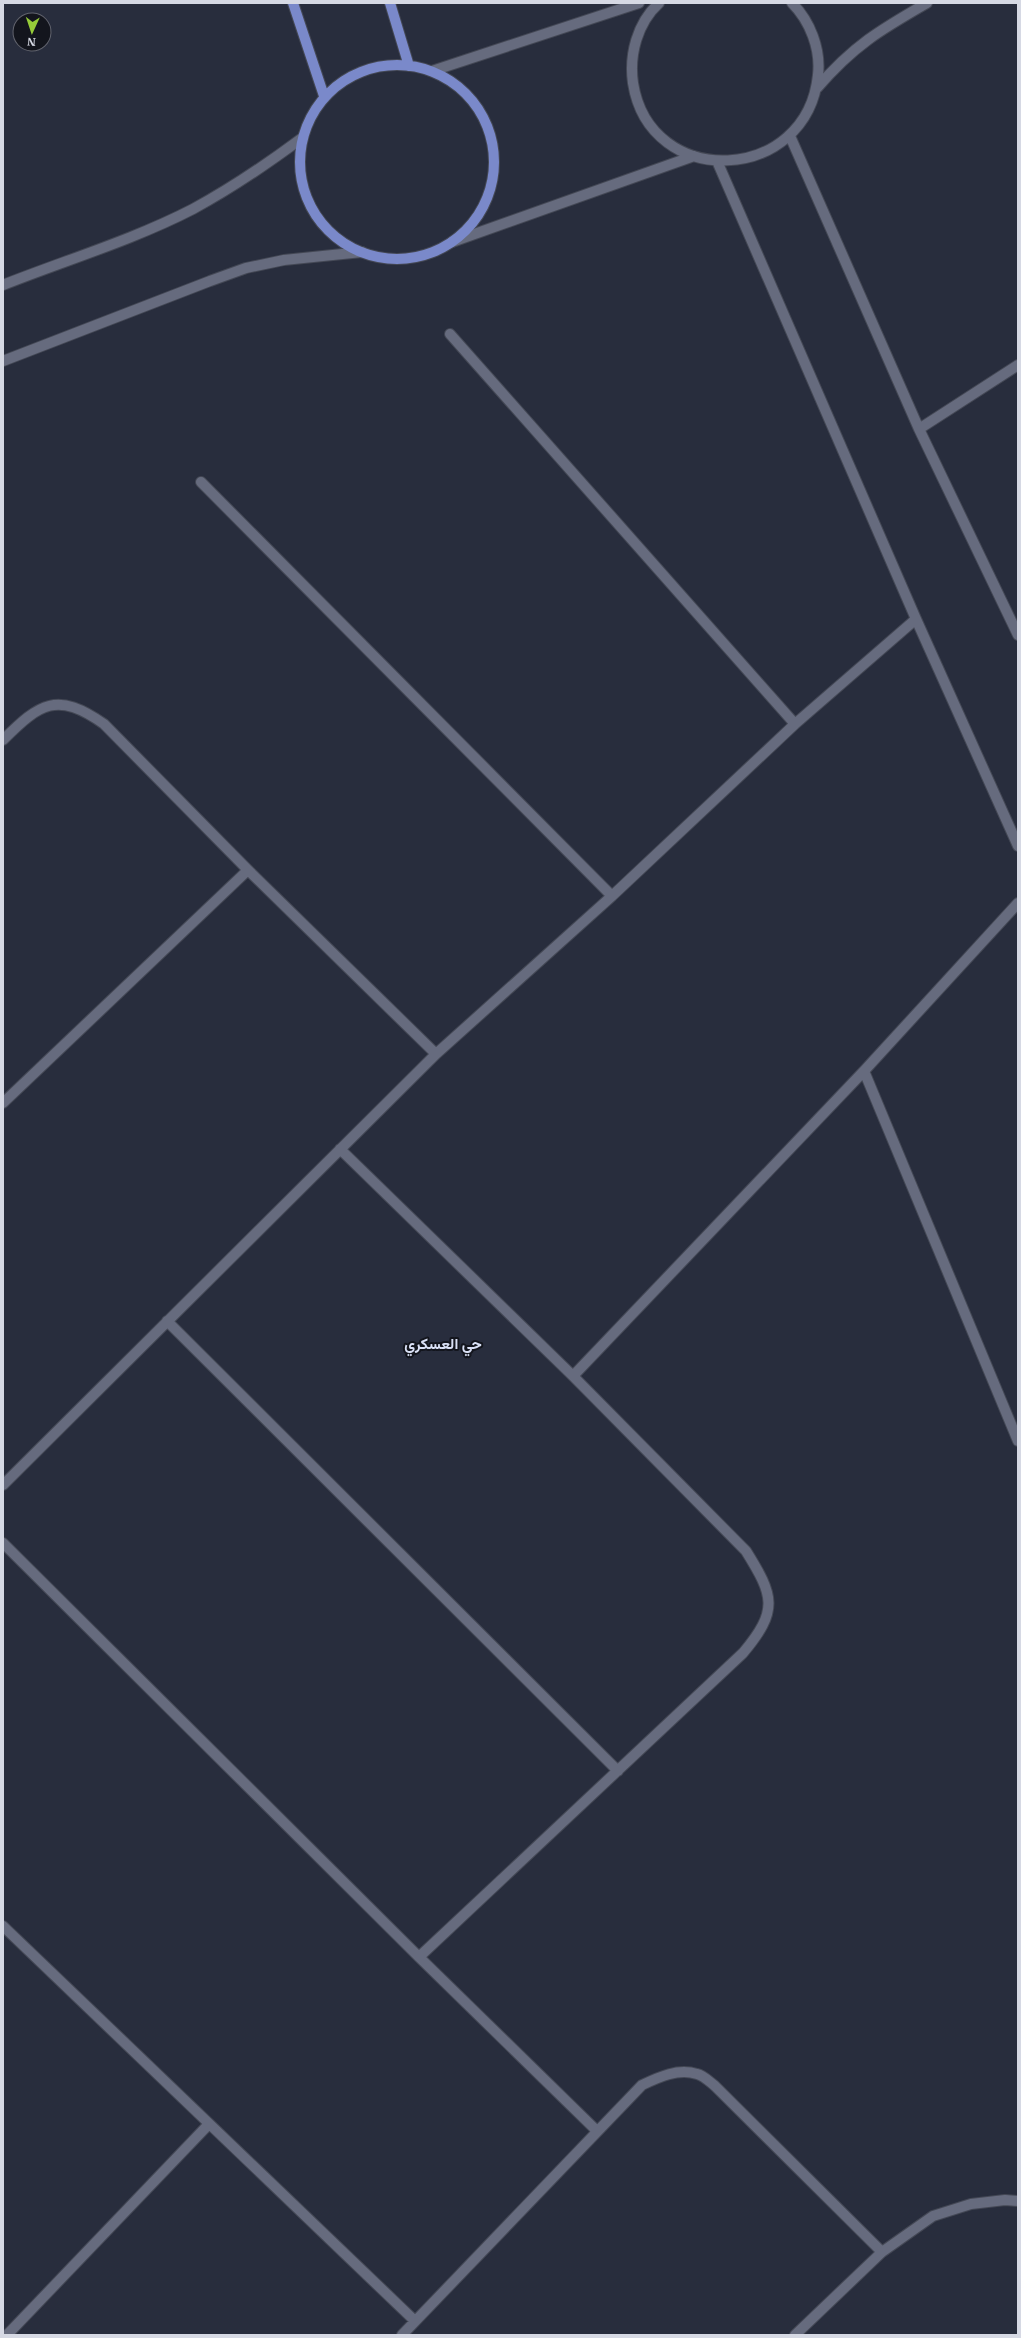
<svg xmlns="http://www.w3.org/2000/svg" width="1021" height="2338" font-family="'IBM Plex Serif',Vazirmatn,serif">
  <rect width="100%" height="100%" fill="#282d3d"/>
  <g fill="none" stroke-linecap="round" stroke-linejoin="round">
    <g stroke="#444855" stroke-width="12">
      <path id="minor" d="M659 3C637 23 629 55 633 83 650 191 807 184 818 75 821 49 810 21 792 3
        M432 71 639 3
        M817 88C853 46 880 30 927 3
        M790 136 919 429 1018 635
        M717 161 916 619 1018 846
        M452 242 694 156
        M3 285C66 260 133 240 193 209 232 188 267 164 302 138
        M450 334 795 724
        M3 361 210 281 246 268 284 260 362 252
        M919 429 1018 365
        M201 482 612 896
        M3 740C40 703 57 691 104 724L248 870 436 1054
        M864 1071 1018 1441
        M3 1103 248 870
        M340 1149 573 1376 746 1551C774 1596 779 1610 743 1653L419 1957
        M167 1321 618 1771
        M573 1376 864 1071 1018 903
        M3 1485 436 1054 612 896 795 724 916 619
        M3 1543 419 1957 597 2131
        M3 1926 415 2321
        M7 2335 209 2124
        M402 2335 642 2085C659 2077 678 2068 697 2074 703 2075 710 2082 715 2086L882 2252
        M795 2335 882 2252 933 2216 971 2204 1005 2200 1018 2201"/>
    </g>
    <g stroke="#444855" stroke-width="12">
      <path id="major" d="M293 3 324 96
        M390 3 409 66
        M300 162a97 97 0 1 1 194 0a97 97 0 1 1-194 0Z"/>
    </g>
    <use href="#minor" stroke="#666b7e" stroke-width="10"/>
    <use href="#major" stroke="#7a89ca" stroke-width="10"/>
  </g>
  <g text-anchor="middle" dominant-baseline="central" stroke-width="4" stroke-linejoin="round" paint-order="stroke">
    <g font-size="15" font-weight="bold" fill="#d9e0f5" stroke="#13151d">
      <text x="443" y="1343">حي العسكري</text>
    </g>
  </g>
  <rect width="1021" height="2338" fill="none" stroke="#d6d9e4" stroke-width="8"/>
  <g transform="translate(32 32) rotate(183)"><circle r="19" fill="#13151d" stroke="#61636d"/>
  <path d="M0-3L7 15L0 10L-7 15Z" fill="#96cc39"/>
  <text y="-6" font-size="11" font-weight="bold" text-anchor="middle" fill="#d6d9e4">N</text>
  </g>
</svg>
